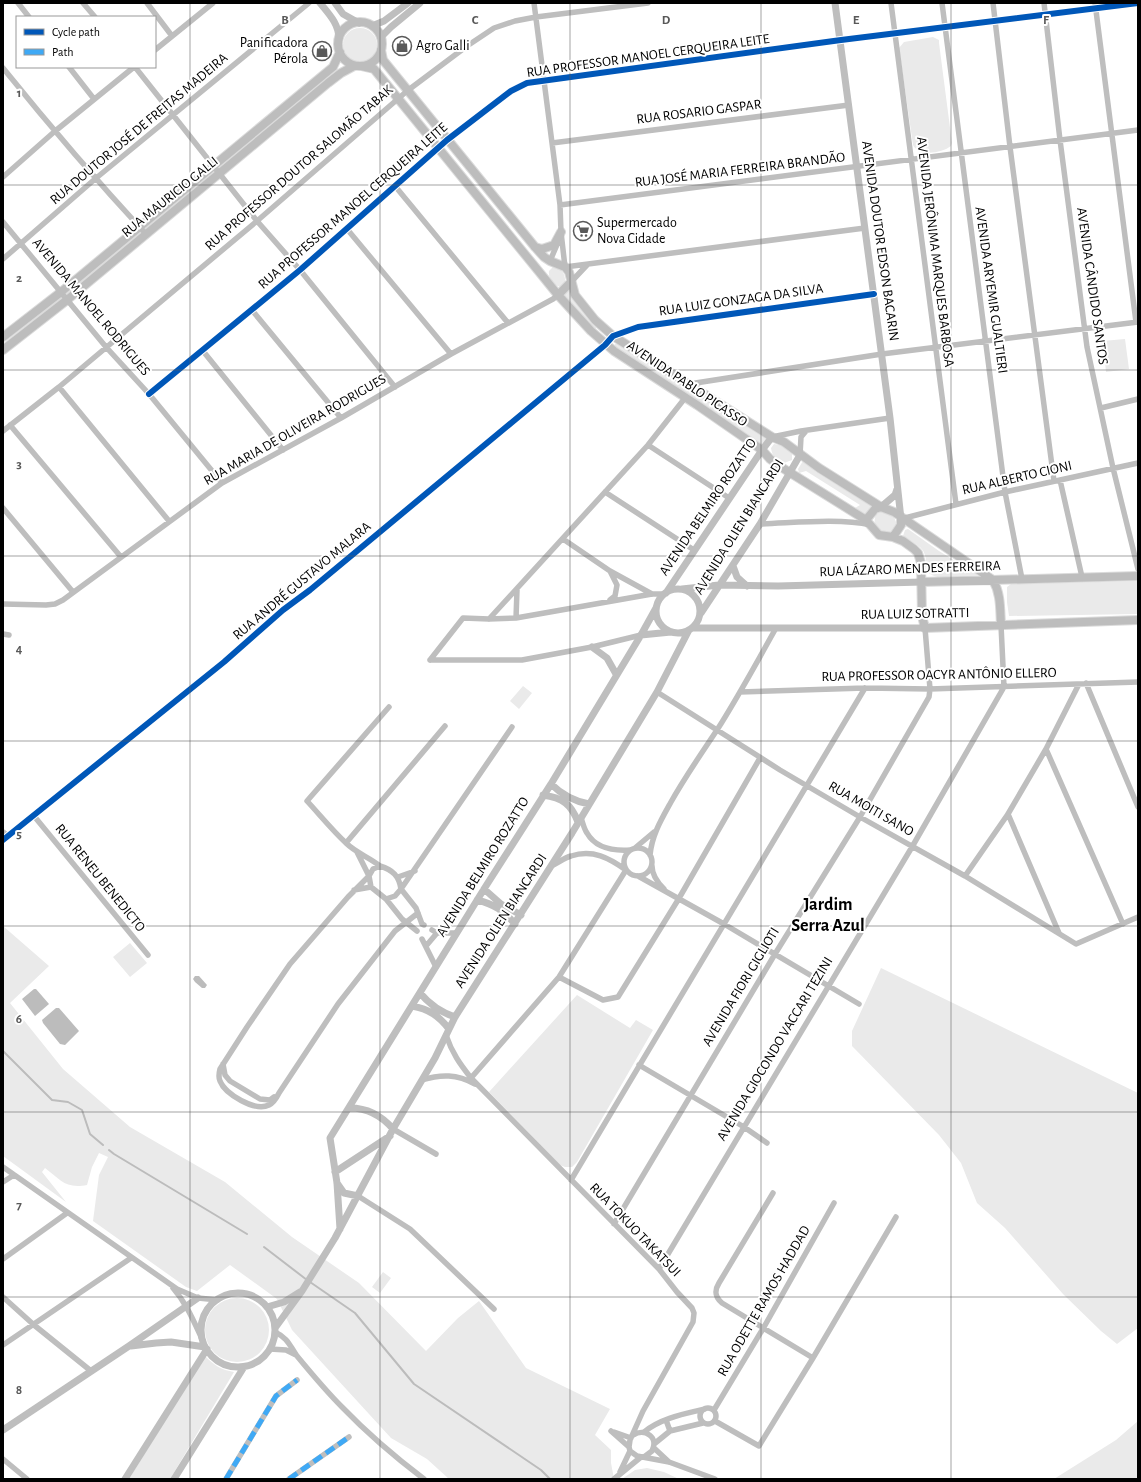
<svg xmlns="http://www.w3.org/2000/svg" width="1141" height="1482" font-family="'Alegreya Sans',sans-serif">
  <rect width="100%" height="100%" fill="#fff"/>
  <path fill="#eaeaea" d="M343 45a17 17 0 1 1 34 0a17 17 0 1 1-34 0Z
    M933 37 939 40V43L952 143 951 146C942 153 919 157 913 145L899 48 904 42Z
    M553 267C562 267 566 275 565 284L561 287C553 286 548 278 549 271Z
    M569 290 571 295 598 327 595 329 585 319 564 295Z
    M1125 339 1129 369 1106 372 1103 341Z
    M615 344H618L768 439 762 446 614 346Z
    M774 444C782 445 788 447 792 454V460L784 463C776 460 772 456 771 448Z
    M803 461 816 472 871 506 865 515 855 508 860 505 806 471 799 473 798 469Z
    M885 511 894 517 898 527 894 532C880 534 871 529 876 514L879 512Z
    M908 529 939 551 978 575 977 578C964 578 935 582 927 571 926 546 922 549 903 536L905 530Z
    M1138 581V614L1009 616 1007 602V587L1011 584Z
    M523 686 532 693 519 709 510 701Z
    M3 926 49 966 10 1003 63 1069 130 1127 225 1182 292 1237 359 1283 426 1351 458 1318 479 1301 526 1368 610 1409 595 1435 611 1450V1463L614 1479H449L427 1459 391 1438 292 1330 277 1299 230 1265 197 1291 186 1287 93 1221 99 1175 108 1157 99 1153 92 1167 87 1185C65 1189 61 1180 45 1168L42 1172 66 1202 3 1156Z
    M130 943 147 963 130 977 113 957Z
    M881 968 1138 1093V1328L1117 1344 1101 1331 1063 1294 1005 1228 977 1203 961 1163 939 1135 852 1046V1031Z
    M577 995 630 1028 636 1020 653 1030 577 1162 572 1167H565L560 1165 489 1092Z
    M383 1272 391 1278 380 1293 372 1287Z
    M205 1330a32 32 0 1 1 64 0a32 32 0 1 1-64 0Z
    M205 1356C214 1365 221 1370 234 1372L170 1479H129Z
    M1138 1421V1479H1054L1116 1440Z
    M647 1468 664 1472 679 1479H622L635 1470Z"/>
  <path fill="#bcbcbc" d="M195 976H199L207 985 205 988H202L195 982 193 979Z
    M34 989H36L49 1004 35 1016 22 999Z
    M56 1008H59L79 1031 65 1045 60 1044 43 1023 42 1020Z"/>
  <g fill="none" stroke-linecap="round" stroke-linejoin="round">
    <path stroke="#bcbcbc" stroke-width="2" d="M3 1051 52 1100 68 1102 82 1110 90 1134 103 1145
      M109 1150 114 1154 247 1234
      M264 1247 307 1280
      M310 1282 355 1313 414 1384 541 1470 550 1479"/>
    <g stroke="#dbdbdb" stroke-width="10">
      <path id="primary" d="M338 44a22 22 0 1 1 44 0a22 22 0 1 1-44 0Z
        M381 50 383 60 535 247 544 257 550 261 565 267 569 272 575 295 595 320 613 336 772 437 784 442 819 468 881 507 894 512 993 580C1001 594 1000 609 1001 625
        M361 66 374 69 558 295 591 331 614 351 697 405 762 450 770 459 781 467 866 520 879 535 893 537 903 541 914 549 918 553 921 563 922 616 925 628 1138 620
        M535 247 542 249 554 245 561 232
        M558 295 571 282
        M3 337 61 292 333 67 340 52
        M3 350 67 300 328 83 341 73 354 66
        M866 520 875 509 881 507
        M893 537 901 525V519
        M922 582 1138 576"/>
    </g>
    <path stroke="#bebebe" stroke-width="5.5" d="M18 3 29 17
      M83 3 95 17
      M147 3 172 36
      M534 3 560 205 561 232 565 267 865 228
      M891 3 956 504
      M942 3 1005 492 1022 579
      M993 3 1010 147 1054 481
      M1044 3 1060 140 1087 347 1113 468 1138 569
      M1095 3 1136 322
      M155 50 213 3
      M69 67 94 99
      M135 67 257 221 300 270 395 387
      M3 68C49 125 96 180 146 234
      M552 143 849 105
      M3 177 54 132 134 67
      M395 186 508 323
      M560 205 1138 130
      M3 222 106 347 149 394 222 483
      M347 229 451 354
      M3 259 95 179 309 3
      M550 261 559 240
      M571 282 587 265
      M251 309 341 418
      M203 351 283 450
      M689 384 882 354 1138 322
      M59 387 169 521
      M149 394 300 270 447 140 511 91 527 83 841 40 1138 3
      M1101 408 1138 399
      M10 425 121 557
      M3 431 59 387 257 221 407 91 467 46 494 28 515 21 536 17 648 3
      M772 437 801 431 890 418
      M648 445 729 498
      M800 455 801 437 806 431
      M1060 480 1082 577
      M605 492 694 550
      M3 508 73 592
      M901 519 1005 492 1138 463
      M760 524C794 523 838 518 871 525
      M563 539 610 571 652 594
      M610 600 615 596 617 585 610 571
      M3 604 46 605 55 604 63 600 222 483 341 418 451 354 553 299 558 295
      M516 618 517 590
      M489 619 648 445 685 398
      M3 634 9 635
      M430 660 463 618 489 619 516 618 652 594H664
      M430 660H522L592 647 641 635
      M1086 683 1138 807
      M657 692 780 770 860 817 965 876 1076 944 1138 917
      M740 692 865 688 930 689 1138 682
      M1046 749 1123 924
      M1008 814 1059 933
      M34 816 148 955
      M581 818C583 823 584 829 587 833 596 849 614 851 630 850
      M3 832 8 836
      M3 840 224 662 283 610 310 590 605 345 613 336 638 327 874 294
      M346 843 445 726
      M635 848 654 832
      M624 862a14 14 0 1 1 28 0a14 14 0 1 1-28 0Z
      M357 852 369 876 371 887 386 899 395 896 401 889C399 876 393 870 380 866L373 869 369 876 348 897 290 964 247 1027 220 1069C219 1073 218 1077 220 1081 225 1094 255 1112 269 1105 273 1103 277 1097 279 1093L338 1004 395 931 418 913
      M650 855C652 835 661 820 671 802 685 777 701 754 717 730 738 697 757 662 776 628
      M380 866C369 857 356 853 346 843 332 830 320 815 307 801L389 707
      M652 866C652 875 657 882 664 889
      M638 876 724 924 859 1004
      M965 876 1008 814 1046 749 1079 684
      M398 877 415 871
      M354 890 371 887
      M386 899 402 919 417 931
      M424 925 422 924 416 908 401 889 512 727
      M432 930 437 933H457
      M422 939 436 967
      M426 946 437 933
      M559 977 603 1000 618 997 678 900 760 758
      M446 1035C452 1053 460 1064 471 1078L659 1269 677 1292 692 1308 694 1313 693 1322 643 1411 630 1440 629 1447
      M223 1064 225 1075 230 1081 260 1099 270 1100 274 1097
      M639 1065 744 1127 767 1143
      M471 1078 559 977 626 870C609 858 593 849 571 856 564 858 558 863 551 866
      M422 1080C441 1074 457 1074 475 1084
      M393 1129 436 1154
      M3 1167 177 1289 198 1298 218 1300
      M571 1180 865 688
      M3 1182 14 1175
      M773 1193 719 1283C714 1291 715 1297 722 1303L813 1358
      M358 1196 410 1229 494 1309
      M614 1224 775 954 860 817 929 697 930 689 925 628
      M3 1259 67 1213
      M659 1269 912 847 1004 687 1001 625
      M173 1288C187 1304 194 1322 203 1341
      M3 1297 34 1325 91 1371
      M275 1332C289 1339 289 1345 297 1356 311 1373 326 1391 342 1407 367 1433 395 1457 424 1479
      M3 1345 131 1258
      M270 1349 286 1350 296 1355
      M700 1416a8 8 0 1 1 16 0a8 8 0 1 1-16 0Z
      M714 1410 764 1327 834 1203
      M666 1420 670 1431
      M715 1421 759 1446 813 1358 896 1217
      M611 1431 629 1447 630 1451 637 1456 669 1462 715 1479
      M614 1432 631 1438
      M644 1432C661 1418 684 1414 705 1409
      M633 1435C645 1428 659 1437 652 1451L644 1457
      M654 1444 670 1431 703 1423
      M654 1448 669 1462
      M3 1459 27 1479
      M620 1472 630 1451
      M226 1479 276 1396 297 1380
      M289 1479 349 1437
      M614 1479 641 1457"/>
    <path stroke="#bebebe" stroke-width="7" d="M320 3C329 14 339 24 339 39
      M335 3 343 14 359 23
      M835 3 890 418 901 519
      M372 26 384 21 408 3
      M381 37 391 27 420 3
      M881 507 895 495 897 489
      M733 566 737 577 747 586
      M656 611a22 22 0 1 1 44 0a22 22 0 1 1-44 0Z
      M682 589 719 585 778 586 922 582
      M666 593 762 450 772 437
      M701 613 760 524 800 455
      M693 628H925
      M641 635 671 632
      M592 647 607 658 616 674
      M551 784C562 795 573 801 589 804
      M543 795C563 798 571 804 578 822
      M484 889 501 904 521 915
      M477 900C494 904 504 911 515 924
      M420 993C430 1005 440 1012 455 1017
      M412 1006C429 1009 439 1016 449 1029
      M350 1108C368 1108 381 1115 393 1129
      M335 1172 390 1136
      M337 1183 344 1193 358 1196
      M340 1229 337 1183 330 1138 484 889 551 784 641 635 656 608
      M201 1330a37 37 0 1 1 74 0a37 37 0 1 1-74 0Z
      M267 1307 284 1302 300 1292
      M275 1328 302 1291 335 1238 393 1129 435 1058 455 1017 572 833 657 692 689 630
      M131 1346 156 1343 171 1342 205 1347
      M3 1430 129 1346 198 1298
      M125 1479 207 1349
      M174 1479 244 1367"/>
    <use href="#primary" stroke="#bdbdbd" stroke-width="8"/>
    <path stroke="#3fa9f5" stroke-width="5" stroke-dasharray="10 5" stroke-linecap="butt" d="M226 1479 276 1396 297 1380
      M289 1479 349 1437"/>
    <g stroke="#fff" stroke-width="8">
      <path id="cycleway" d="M149 394 300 270 447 140 511 91 527 83 841 40 1138 3
        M3 840 224 662 283 610 310 590 605 345 613 336 638 327 874 294"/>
    </g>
    <use href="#cycleway" stroke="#0057b8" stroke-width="6"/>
  </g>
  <path fill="none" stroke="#595959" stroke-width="1" stroke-opacity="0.55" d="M190 3V1479M380 3V1479M570 3V1479M761 3V1479M951 3V1479M3 185H1138M3 370H1138M3 556H1138M3 741H1138M3 926H1138M3 1112H1138M3 1297H1138"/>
  <defs>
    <g id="shop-ring" transform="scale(1)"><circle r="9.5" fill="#fff" stroke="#595959" stroke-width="1.5"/><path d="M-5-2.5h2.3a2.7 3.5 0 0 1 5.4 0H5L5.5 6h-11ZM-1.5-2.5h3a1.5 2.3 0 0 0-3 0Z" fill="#595959"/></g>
    <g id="supermarket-ring" transform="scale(1)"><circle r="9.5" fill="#fff" stroke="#595959" stroke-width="1.5"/><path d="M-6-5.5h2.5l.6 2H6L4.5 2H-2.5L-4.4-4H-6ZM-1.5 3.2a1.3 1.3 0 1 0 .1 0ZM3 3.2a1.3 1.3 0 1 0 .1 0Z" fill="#595959"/></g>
  </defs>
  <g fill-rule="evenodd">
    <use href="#shop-ring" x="402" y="46"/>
    <use href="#shop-ring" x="322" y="51"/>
    <use href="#supermarket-ring" x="583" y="231"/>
  </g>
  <g text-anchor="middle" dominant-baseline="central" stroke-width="4" stroke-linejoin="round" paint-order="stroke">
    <g font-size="14" fill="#000" stroke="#fff" text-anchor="start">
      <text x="308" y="43" text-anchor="end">Panificadora<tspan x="308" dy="16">Pérola</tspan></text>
      <text x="416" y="46">Agro Galli</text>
      <text x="597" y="223">Supermercado<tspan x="597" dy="16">Nova Cidade</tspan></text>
    </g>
    <g font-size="14" fill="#000" stroke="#fff">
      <text transform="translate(648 56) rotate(-8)">RUA PROFESSOR MANOEL CERQUEIRA LEITE</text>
      <text transform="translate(699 112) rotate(-7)">RUA ROSARIO GASPAR</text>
      <text transform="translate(139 129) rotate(-40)">RUA DOUTOR JOSÉ DE FREITAS MADEIRA</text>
      <text transform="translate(299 168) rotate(-41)">RUA PROFESSOR DOUTOR SALOMÃO TABAK</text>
      <text transform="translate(740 170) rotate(-7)">RUA JOSÉ MARIA FERREIRA BRANDÃO</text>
      <text transform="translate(170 197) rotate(-39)">RUA MAURICIO GALLI</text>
      <text transform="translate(353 206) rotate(-41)">RUA PROFESSOR MANOEL CERQUEIRA LEITE</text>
      <text transform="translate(880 241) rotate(82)">AVENIDA DOUTOR EDSON BACARIN</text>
      <text transform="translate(935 252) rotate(83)">AVENIDA JERÔNIMA MARQUES BARBOSA</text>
      <text transform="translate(1092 286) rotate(82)">AVENIDA CÂNDIDO SANTOS</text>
      <text transform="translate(991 290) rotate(82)">AVENIDA ARYEMIR GUALTIERI</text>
      <text transform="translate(741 300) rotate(-8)">RUA LUIZ GONZAGA DA SILVA</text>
      <text transform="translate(91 307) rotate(50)">AVENIDA MANOEL RODRIGUES</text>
      <text transform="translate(687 384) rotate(34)">AVENIDA PABLO PICASSO</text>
      <text transform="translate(295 430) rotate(-30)">RUA MARIA DE OLIVEIRA RODRIGUES</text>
      <text transform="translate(1017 478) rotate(-13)">RUA ALBERTO CIONI</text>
      <text transform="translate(708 507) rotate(-56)">AVENIDA BELMIRO ROZATTO</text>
      <text transform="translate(739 527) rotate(-58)">AVENIDA OLIEN BIANCARDI</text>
      <text transform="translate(910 569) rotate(-2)">RUA LÁZARO MENDES FERREIRA</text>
      <text transform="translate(302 581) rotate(-40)">RUA ANDRÉ GUSTAVO MALARA</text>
      <text transform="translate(915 614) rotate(-1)">RUA LUIZ SOTRATTI</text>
      <text transform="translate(939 675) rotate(-1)">RUA PROFESSOR OACYR ANTÔNIO ELLERO</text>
      <text transform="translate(871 809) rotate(30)">RUA MOITI SANO</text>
      <text transform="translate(483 867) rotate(-58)">AVENIDA BELMIRO ROZATTO</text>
      <text transform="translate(100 878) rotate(51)">RUA RENEU BENEDICTO</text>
      <text transform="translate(501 921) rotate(-57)">AVENIDA OLIEN BIANCARDI</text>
      <text transform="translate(741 987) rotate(-59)">AVENIDA FIORI GIGLIOTI</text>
      <text transform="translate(775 1049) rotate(-59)">AVENIDA GIOCONDO VACCARI TEZINI</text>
      <text transform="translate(635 1230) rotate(46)">RUA TOKUO TAKATSUI</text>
      <text transform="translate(764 1301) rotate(-60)">RUA ODETTE RAMOS HADDAD</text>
    </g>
    <g font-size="18" font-weight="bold" fill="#000" stroke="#fff">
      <text x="828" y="905">Jardim<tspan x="828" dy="21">Serra Azul</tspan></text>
    </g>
  </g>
  <g font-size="13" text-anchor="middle" font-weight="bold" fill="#595959" stroke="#fff" stroke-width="4" stroke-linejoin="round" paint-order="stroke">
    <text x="285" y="24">B</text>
    <text x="475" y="24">C</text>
    <text x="666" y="24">D</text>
    <text x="856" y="24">E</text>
    <text x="1046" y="24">F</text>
    <text x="19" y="97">1</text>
    <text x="19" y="282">2</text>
    <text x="19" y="468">3</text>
    <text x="19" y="653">4</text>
    <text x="19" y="838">5</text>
    <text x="19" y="1023">6</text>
    <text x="19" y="1209">7</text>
    <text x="19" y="1394">8</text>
  </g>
  <rect width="1141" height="1482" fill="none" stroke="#000000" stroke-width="8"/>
  <rect x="16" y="16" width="140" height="52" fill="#ffffff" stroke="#999999"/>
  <rect x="24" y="29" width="20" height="6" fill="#0057b8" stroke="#999999"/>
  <text x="52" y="36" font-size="12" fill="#000000">Cycle path</text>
  <rect x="24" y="49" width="20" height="6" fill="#3fa9f5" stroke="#999999"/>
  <text x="52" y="56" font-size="12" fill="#000000">Path</text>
</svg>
